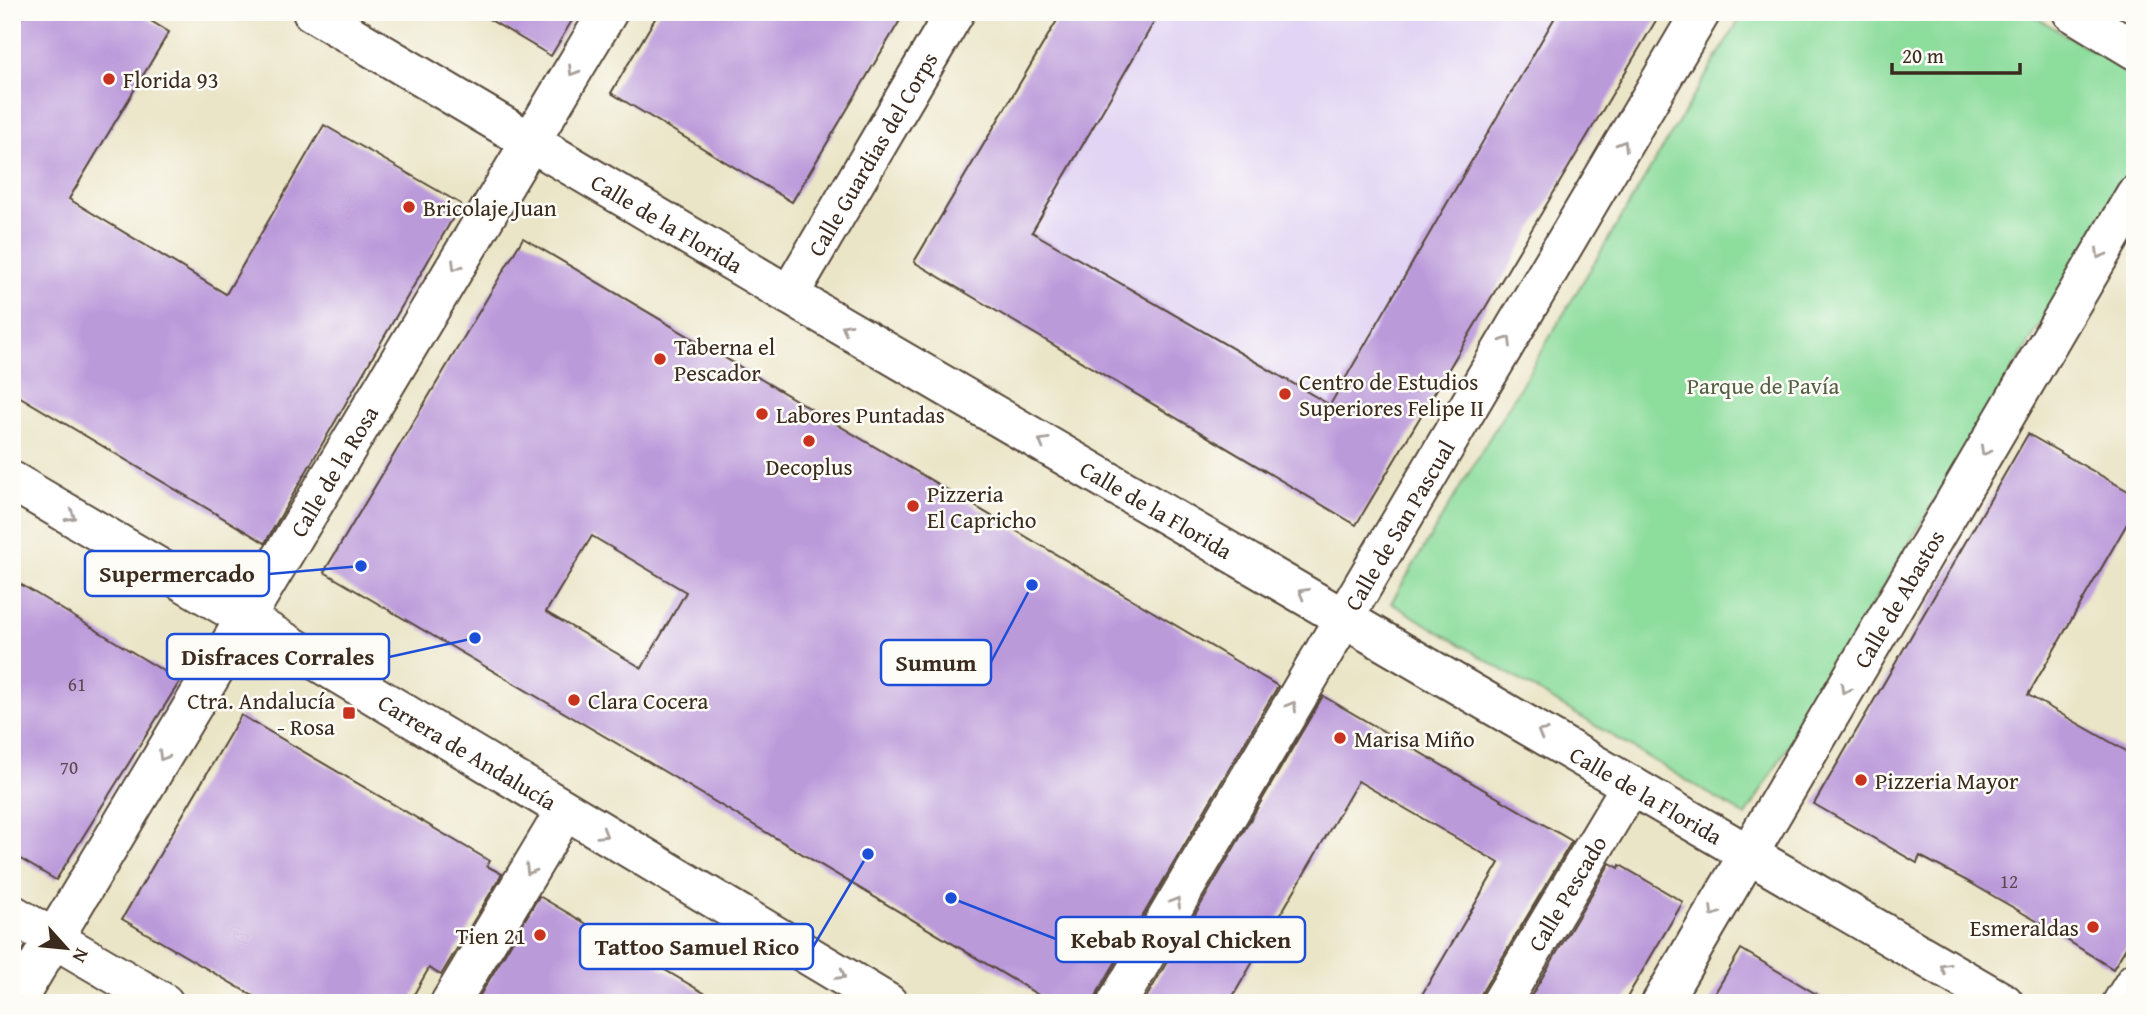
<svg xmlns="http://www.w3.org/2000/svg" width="2147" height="1015" font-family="'Gentium Book Plus',serif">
  <rect width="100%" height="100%" fill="#fdfcf7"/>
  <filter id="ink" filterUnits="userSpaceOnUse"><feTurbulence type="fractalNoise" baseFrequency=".0143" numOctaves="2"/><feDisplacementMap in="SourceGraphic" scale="14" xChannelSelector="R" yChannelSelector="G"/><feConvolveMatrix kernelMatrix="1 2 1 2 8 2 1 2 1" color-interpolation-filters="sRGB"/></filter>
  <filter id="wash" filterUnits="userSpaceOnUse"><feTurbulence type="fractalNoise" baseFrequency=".00686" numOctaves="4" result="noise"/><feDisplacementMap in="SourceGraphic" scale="28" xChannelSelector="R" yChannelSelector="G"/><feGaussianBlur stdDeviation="1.57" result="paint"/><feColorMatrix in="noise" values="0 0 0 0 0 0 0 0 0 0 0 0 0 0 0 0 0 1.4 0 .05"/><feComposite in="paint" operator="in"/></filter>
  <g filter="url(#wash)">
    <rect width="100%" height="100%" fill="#ebe5c8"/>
    <path fill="#e1d4f4" d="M1062 12H1661L1356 525 914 263Z"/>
    <path fill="#8ddd9d" stroke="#64845e" stroke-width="2" d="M1744 12H2027L2135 76V166L1746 816 1391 603Z"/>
    <g id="blocks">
      <path fill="#bb9ada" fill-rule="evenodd" d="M12 12H136L169 32 69 199 226 294 324 125 461 204 265 543 12 392Z
        M477 12H577L551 56Z
        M659 12H905L792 202 611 93Z
        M1062 12H1160L1032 232 1330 405 1558 12H1661L1356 525 914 262Z
        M523 238 1278 686 1098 992 1095 1003H1052L640 757 324 572ZM592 536 686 592 642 668 546 612Z
        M2028 434 2135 495V510L2028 695 2135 756V933L2113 969 2040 923 1969 882 1920 856 1917 863 1814 804Z
        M12 579 180 681 56 880 12 854Z
        M1323 696 1572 841 1482 992 1479 1003H1417L1499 863 1358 781 1229 1003H1143Z
        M241 715 490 861 487 866 502 874 441 975 429 968 409 1003H265L122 919Z
        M1610 863 1619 868 1620 865 1683 902 1633 987 1624 1003H1527Z
        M539 896 721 1003H490L479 997Z
        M1741 949 1831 1003H1709Z"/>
    </g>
  </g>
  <g filter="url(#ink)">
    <use href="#blocks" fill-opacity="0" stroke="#554638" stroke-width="2"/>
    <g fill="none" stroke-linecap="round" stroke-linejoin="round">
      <g stroke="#554638" stroke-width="42">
        <g id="minor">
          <path d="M2072 12 2135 50"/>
          <path id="s1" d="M789 295 955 12"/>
          <path d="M12 914 164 1003"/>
          <path id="s2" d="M15 1003 608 12"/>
          <path d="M450 1003 565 811"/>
          <path id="s3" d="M1117 1003 1701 12"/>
          <path id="s4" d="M1501 1003 1631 785"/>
          <path id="s5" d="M1661 1003 2135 195"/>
          <path d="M2122 1003 2135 982"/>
        </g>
      </g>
      <g stroke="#554638" stroke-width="42">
        <g id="secondary">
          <path id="s6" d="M312 12 789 295 2004 1003"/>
          <path id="s7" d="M12 481 245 618 888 1003"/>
        </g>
      </g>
      <use href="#minor" stroke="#fff" stroke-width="38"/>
      <use href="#secondary" stroke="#fff" stroke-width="38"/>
    </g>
    <defs><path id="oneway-chevron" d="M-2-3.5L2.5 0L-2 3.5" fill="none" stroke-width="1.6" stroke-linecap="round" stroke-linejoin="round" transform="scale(1.75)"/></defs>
    <g stroke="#a79f9a">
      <use href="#oneway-chevron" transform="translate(573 71) rotate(121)"/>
      <use href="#oneway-chevron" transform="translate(1623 145) rotate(-59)"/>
      <use href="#oneway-chevron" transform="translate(2100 254) rotate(120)"/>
      <use href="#oneway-chevron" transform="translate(456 266) rotate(121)"/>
      <use href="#oneway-chevron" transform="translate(846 328) rotate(-150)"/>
      <use href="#oneway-chevron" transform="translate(1507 341) rotate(-59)"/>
      <use href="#oneway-chevron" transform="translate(1043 442) rotate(-150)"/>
      <use href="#oneway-chevron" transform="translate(1985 451) rotate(120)"/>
      <use href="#oneway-chevron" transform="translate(71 516) rotate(30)"/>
      <use href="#oneway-chevron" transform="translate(1303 593) rotate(-150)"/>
      <use href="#oneway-chevron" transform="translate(1845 689) rotate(120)"/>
      <use href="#oneway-chevron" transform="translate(1292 706) rotate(-60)"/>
      <use href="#oneway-chevron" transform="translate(1542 733) rotate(-150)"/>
      <use href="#oneway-chevron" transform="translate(163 756) rotate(121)"/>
      <use href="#oneway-chevron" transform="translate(603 834) rotate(31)"/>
      <use href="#oneway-chevron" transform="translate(530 870) rotate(121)"/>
      <use href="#oneway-chevron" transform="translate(1176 902) rotate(-60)"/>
      <use href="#oneway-chevron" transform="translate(1714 912) rotate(122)"/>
      <use href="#oneway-chevron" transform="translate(1945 968) rotate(-150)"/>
      <use href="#oneway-chevron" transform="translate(841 975) rotate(31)"/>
    </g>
  </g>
  <g fill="#c8321e" stroke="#fdfcf7" stroke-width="2.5">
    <circle cx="109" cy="79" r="7"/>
    <circle cx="409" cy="207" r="7"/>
    <circle cx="660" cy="359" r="7"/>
    <circle cx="1285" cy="394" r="7"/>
    <circle cx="762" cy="414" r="7"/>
    <circle cx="809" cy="441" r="7"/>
    <circle cx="913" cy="506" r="7"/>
    <circle cx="574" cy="700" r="7"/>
    <rect x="342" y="706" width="14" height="14" rx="3.5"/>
    <circle cx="1340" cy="738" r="7"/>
    <circle cx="1861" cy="780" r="7"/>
    <circle cx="2093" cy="927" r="7"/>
    <circle cx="540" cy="935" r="7"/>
  </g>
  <g text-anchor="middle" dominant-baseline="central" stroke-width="5" stroke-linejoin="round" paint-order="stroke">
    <g font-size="19" fill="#5b464d">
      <text x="77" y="684">61</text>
      <text x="69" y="767">70</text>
      <text x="2009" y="881">12</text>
    </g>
    <g font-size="23" fill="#3b2a1e" stroke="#fdfcf7" text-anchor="start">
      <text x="123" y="79">Florida 93</text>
      <text x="423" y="207">Bricolaje Juan</text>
      <text x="674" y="346">Taberna el<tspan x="674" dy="26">Pescador</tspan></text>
      <text x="1299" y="381">Centro de Estudios<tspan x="1299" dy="26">Superiores Felipe II</tspan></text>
      <text x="776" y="414">Labores Puntadas</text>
      <text x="809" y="466" text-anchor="middle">Decoplus</text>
      <text x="927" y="493">Pizzeria<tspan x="927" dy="26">El Capricho</tspan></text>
      <text x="335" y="700" text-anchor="end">Ctra. Andalucía<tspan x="335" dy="26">- Rosa</tspan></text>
      <text x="588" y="700">Clara Cocera</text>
      <text x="1354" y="738">Marisa Miño</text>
      <text x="1875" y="780">Pizzeria Mayor</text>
      <text x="2079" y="927" text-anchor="end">Esmeraldas</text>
      <text x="526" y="935" text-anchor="end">Tien 21</text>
    </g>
    <g font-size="23" fill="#3b2a1e" stroke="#fdfcf7">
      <text stroke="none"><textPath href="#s1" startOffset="164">Calle Guardias del Corps</textPath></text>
      <text stroke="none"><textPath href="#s6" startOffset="413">Calle de la Florida</textPath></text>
      <text stroke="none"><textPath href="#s2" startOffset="620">Calle de la Rosa</textPath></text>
      <text stroke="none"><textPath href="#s6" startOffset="980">Calle de la Florida</textPath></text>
      <text stroke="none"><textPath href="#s3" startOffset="555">Calle de San Pascual</textPath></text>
      <text stroke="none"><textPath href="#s5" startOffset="469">Calle de Abastos</textPath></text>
      <text stroke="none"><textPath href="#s7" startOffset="530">Carrera de Andalucía</textPath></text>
      <text stroke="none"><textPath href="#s6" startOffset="1547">Calle de la Florida</textPath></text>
      <text stroke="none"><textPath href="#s4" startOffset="128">Calle Pescado</textPath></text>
    </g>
    <g font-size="23" fill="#546044" stroke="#fdfcf7">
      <text x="1763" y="385">Parque de Pavía</text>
    </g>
  </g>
  <path fill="none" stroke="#1d4ed8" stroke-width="2.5" d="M361 566L269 574M475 638L389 657M1032 585L991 662M951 898L1056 939M868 854L813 947"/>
  <g fill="#1d4ed8" stroke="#fdfcf7" stroke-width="2.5">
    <circle cx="361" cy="566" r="7"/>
    <circle cx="475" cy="638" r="7"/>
    <circle cx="1032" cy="585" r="7"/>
    <circle cx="951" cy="898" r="7"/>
    <circle cx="868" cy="854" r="7"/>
  </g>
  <g fill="#fdfcf7" stroke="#1d4ed8" stroke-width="2.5">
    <rect x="85" y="551" width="184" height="45" rx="7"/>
    <rect x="167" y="634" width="222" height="45" rx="7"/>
    <rect x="881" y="640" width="110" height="45" rx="7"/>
    <rect x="1056" y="917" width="249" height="45" rx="7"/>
    <rect x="580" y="924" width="233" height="45" rx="7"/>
  </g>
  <g font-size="24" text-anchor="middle" font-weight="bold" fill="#3b2a1e">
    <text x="177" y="582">Supermercado</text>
    <text x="278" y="665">Disfraces Corrales</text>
    <text x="936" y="671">Sumum</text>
    <text x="1181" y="948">Kebab Royal Chicken</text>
    <text x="697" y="955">Tattoo Samuel Rico</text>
  </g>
  <rect width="2147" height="1015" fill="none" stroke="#fdfcf7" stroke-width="42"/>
  <g transform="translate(66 948) rotate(117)" stroke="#fdfcf7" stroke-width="5" paint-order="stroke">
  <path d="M0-5L12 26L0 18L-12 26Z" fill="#3b2a1e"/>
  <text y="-10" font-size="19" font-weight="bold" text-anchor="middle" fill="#3b2a1e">N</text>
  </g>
  <path d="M1892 63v10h128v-10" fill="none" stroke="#3b2a1e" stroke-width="3.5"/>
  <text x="1902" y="63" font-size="21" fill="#3b2a1e" stroke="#fdfcf7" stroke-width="5" paint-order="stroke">20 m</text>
</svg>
